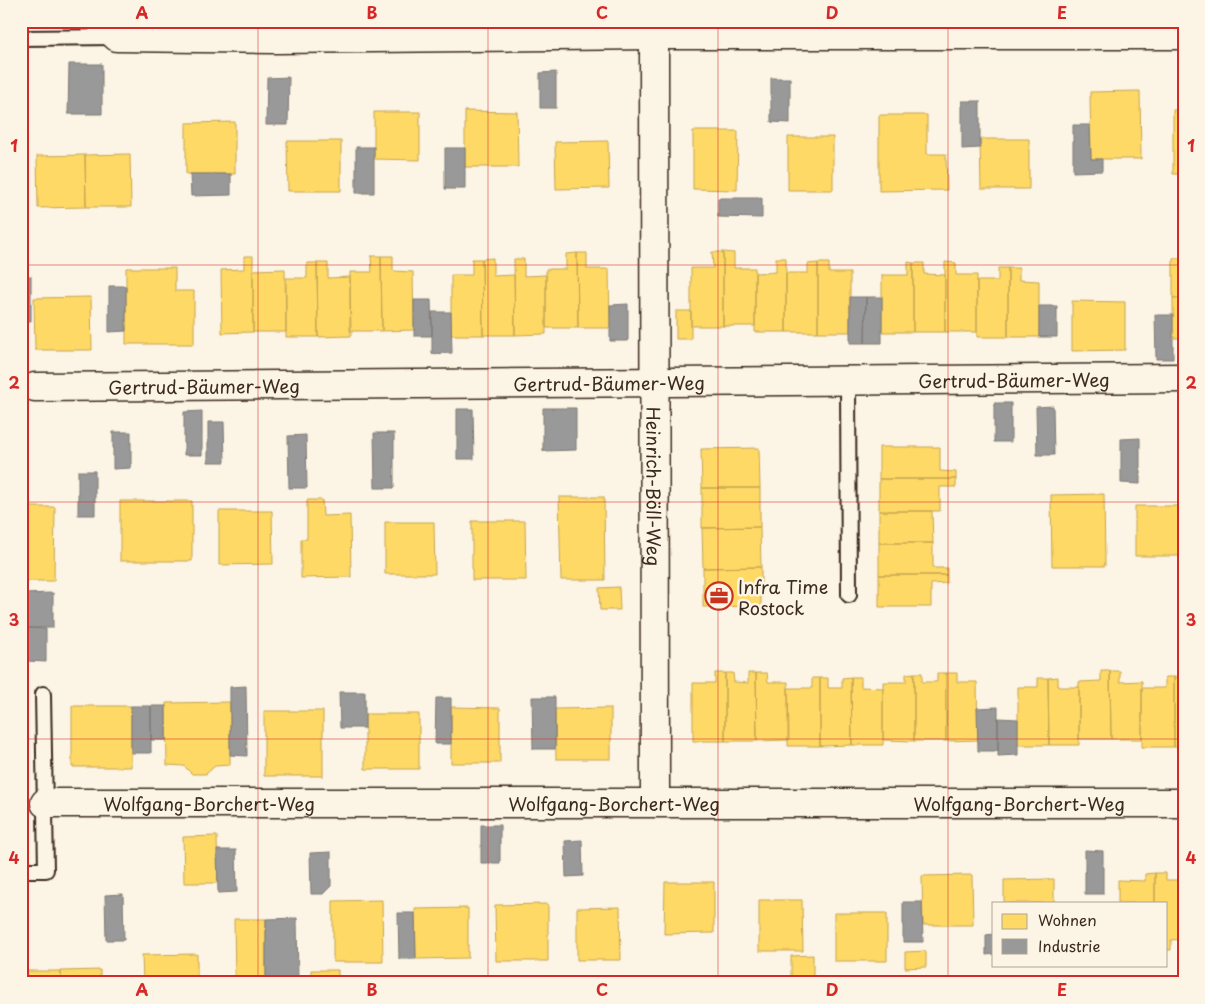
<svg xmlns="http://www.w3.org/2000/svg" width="1205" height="1004" font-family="'Playpen Sans',sans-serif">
  <rect width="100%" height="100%" fill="#fcf5e5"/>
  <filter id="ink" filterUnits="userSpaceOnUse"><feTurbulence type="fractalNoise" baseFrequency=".02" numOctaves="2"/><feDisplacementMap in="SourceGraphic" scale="10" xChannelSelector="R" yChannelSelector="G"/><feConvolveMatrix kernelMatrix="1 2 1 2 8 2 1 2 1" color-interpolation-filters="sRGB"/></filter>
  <g filter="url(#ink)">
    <path fill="#ffd966" stroke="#c4a450" d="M1140 91 1141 159H1091L1090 92Z
      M1173 110H1184V174H1173Z
      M465 111 517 112 518 167H465Z
      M374 112H420V160L374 159Z
      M879 115H927V154H946L947 190 879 191Z
      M235 122V174H186V123Z
      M693 131H738L737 190 693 189Z
      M788 137H833V190H788Z
      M980 139H1029V189H981Z
      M287 141H341V191H288Z
      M608 141 609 188 556 189 555 142Z
      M130 154 131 207H86L85 155Z
      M85 155 86 207 38 208 37 156Z
      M712 252H723V326H691V268H713Z
      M723 252 734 253V268H755V326H723Z
      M577 253H587V269H609L610 328H578Z
      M577 253 578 328H546V269H566V254Z
      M244 256H253V332L222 333 221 270 244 269Z
      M371 256H381L382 331H350V272H372Z
      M381 256H393V271L413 272 414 330 382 331Z
      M493 258V276L514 275 515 335H483L482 259Z
      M776 258H786V332H755V273L776 272Z
      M1173 258H1184V298H1173Z
      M472 259H482L483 335H451V275H472Z
      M514 259H524V276L546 275V334L515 335Z
      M908 262 913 263V332H882V275H908Z
      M945 262 956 263V275H977V332H945Z
      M307 263H317L318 337H286V278H307Z
      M317 263H328V278L350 277 351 336 318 337Z
      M818 263H829V273H850V332H818Z
      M818 263V332H786V273H808V264Z
      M913 263H924V274L945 275V332H913Z
      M126 268H175V291H194V344H126Z
      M998 268H1008V337H977V281H998Z
      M1008 268H1019V280L1039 281V337H1008Z
      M285 269 286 332H253V270Z
      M91 297 92 350H35L34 298Z
      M1173 298H1184V338H1173Z
      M1072 301 1125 302V350L1072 351Z
      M676 311H691V339H676Z
      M879 447H940V471L956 472V479H879Z
      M759 448 760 488H702L701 449Z
      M879 479H956V487H940V511H879Z
      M702 488H760V527L702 528Z
      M1104 494 1105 566H1052L1051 495Z
      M559 497H604L605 580H561Z
      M307 500H322L323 516 350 515 351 577 301 578V539H307Z
      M120 501H192V561H120Z
      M1135 506H1182V556H1135Z
      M21 507H55L54 581H21Z
      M219 511H272L273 564 219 565Z
      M879 511H932L933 543H879Z
      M472 521H525L526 580H472Z
      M385 522H434L435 574H385Z
      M760 527 761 567 703 568 702 528Z
      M879 543H933V568H947V575H879Z
      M761 567V606L703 607V568Z
      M879 575H947V583L931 584V607H879Z
      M619 587 620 610H600L599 588Z
      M1101 671H1110L1111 739H1079V682L1101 681Z
      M1110 671H1120V682L1142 681V739H1111Z
      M715 673H725V741H693V683H715Z
      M725 673H733L734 682 748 683V673H756L757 741H725Z
      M756 673H767L768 682H788L789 740 757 741Z
      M914 673V741L883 740V682H906V674Z
      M914 673H922V682H937V673H946V741H914Z
      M946 673H957V682H977L978 740 946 741Z
      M1184 676V747H1174V677Z
      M851 677H861V687L883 688V745H852Z
      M851 677 852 745 820 746V678H828V688H842V678Z
      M1058 677V687H1079V745H1049L1048 678Z
      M1165 677H1174V747H1142V688H1165Z
      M812 678H820V746H788V688H812Z
      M1038 678H1048L1049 745H1018V687H1038Z
      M230 702V765L215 766 206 774H192L184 766 167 765 166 703Z
      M72 706H131V767H72Z
      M451 707 500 708V763H451Z
      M611 708V759H556L555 709Z
      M264 711H323V776H264Z
      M365 714H419V769H365Z
      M217 836 218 883H184L183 837Z
      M1155 873H1166V880H1184V939L1171 940V950H1166V903H1155Z
      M1155 873V903H1118V880L1145 881V874Z
      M972 875 973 925H923L922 876Z
      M1054 879V903H1004V880Z
      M665 882H714V933L664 934Z
      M382 900 383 962H333V901Z
      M759 900H802L803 951H759Z
      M548 904V961H496L495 905Z
      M620 907 621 960H577V908Z
      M468 908V958L416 959 415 909Z
      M834 913H887V961H834Z
      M234 919H266V981L235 982Z
      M926 951V967L905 968V952Z
      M197 954V983H143L142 955Z
      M813 955V978L791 979V956Z
      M100 970V983H61V971Z
      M311 970H338V983H311Z
      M22 971H61V983H22Z"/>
    <path fill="#999" stroke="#7d7874" d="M69 64H102V114H68Z
      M556 72V108H540V73Z
      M289 77 288 125H266L267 78Z
      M771 78H790V123L771 122Z
      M962 101H980V148L962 149Z
      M1073 125H1090L1091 159H1102V171L1073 172Z
      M356 147H374V193H356Z
      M445 148H465V189H445Z
      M190 174H231V195L191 196Z
      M718 198H762V218L718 217Z
      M21 276H31V321H21Z
      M109 286H126V331L109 332Z
      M850 297H866L865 343H850Z
      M866 297H882V343H865Z
      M414 300H431L432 336H414Z
      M628 304V341H610V305Z
      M1039 306H1057V337H1039Z
      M432 312H451L452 353 432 354Z
      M1155 315H1173V359H1156Z
      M994 403H1011V442H994Z
      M1053 406 1054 455H1037L1036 407Z
      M543 408H576V450L543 451Z
      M457 409H473L474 459H457Z
      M202 411V455H184V412Z
      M208 422H224L225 462H208Z
      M113 432H131V468L113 469Z
      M374 433H394V488H375Z
      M306 435 307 488H289L288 436Z
      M1140 438V484L1121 483V439Z
      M78 471H95V515H78Z
      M53 593V628H21V594Z
      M27 628 46 629V662L27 661Z
      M246 686 247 756 230 755V687Z
      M339 692H365V728H340Z
      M532 697H555V749H533Z
      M436 698H451V744H435Z
      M131 706H151V753H131Z
      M151 706H166V740H151Z
      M998 707V751H978L977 708Z
      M998 718 1018 719V755L998 756Z
      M481 825H500V863H481Z
      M582 840 583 876 566 877 565 841Z
      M217 850H236L237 892 218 893Z
      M1085 850 1103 851V894H1085Z
      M331 852V886L323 894H311L310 853Z
      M123 894 124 940H106L105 895Z
      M903 902H922L923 942H903Z
      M398 913H415L416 959H399Z
      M297 918 298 981H266V919Z
      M994 934V954L986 955V935Z"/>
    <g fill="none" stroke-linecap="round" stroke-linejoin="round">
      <g stroke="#3b2a1e" stroke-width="18">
        <path id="service" d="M275 21 276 39
          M21 38 116 37
          M848 381 849 595
          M21 870H46L43 694"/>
      </g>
      <g stroke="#3b2a1e" stroke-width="31">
        <g id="minor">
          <path d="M100 21 117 37 276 39 654 35H1184"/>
          <path id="s1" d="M650 21 654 35 655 801"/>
          <path id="s2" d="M35 387 1184 378"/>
          <path id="s3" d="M45 803H1184"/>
        </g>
      </g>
      <use href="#service" stroke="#fcf5e5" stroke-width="14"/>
      <use href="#minor" stroke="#fcf5e5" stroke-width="28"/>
    </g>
  </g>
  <path fill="none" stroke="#d62828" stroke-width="1" stroke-opacity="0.55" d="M258 21V983M488 21V983M718 21V983M948 21V983M21 265H1184M21 502H1184M21 739H1184"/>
  <defs>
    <g id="office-ring" transform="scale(1.4375)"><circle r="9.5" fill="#fcf5e5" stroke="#c8321e" stroke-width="1.5"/><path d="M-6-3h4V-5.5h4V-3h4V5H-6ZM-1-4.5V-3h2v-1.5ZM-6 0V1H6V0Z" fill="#c8321e"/></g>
  </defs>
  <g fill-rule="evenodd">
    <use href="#office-ring" x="719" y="596"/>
  </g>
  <g text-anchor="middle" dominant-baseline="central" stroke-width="5" stroke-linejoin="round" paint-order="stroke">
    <g font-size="18" fill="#3b2a1e" stroke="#fcf5e5">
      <text stroke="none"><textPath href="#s2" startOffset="979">Gertrud-Bäumer-Weg</textPath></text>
      <text stroke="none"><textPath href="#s2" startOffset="574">Gertrud-Bäumer-Weg</textPath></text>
      <text stroke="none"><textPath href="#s2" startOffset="169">Gertrud-Bäumer-Weg</textPath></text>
      <text stroke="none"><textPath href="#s1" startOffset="466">Heinrich-Böll-Weg</textPath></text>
      <text stroke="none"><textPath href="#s3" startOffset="569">Wolfgang-Borchert-Weg</textPath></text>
      <text stroke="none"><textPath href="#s3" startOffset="974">Wolfgang-Borchert-Weg</textPath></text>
      <text stroke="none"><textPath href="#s3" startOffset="164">Wolfgang-Borchert-Weg</textPath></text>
    </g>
    <g font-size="18" fill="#3b2a1e" stroke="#fcf5e5" text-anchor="start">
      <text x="738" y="586">Infra Time<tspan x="738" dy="21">Rostock</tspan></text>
    </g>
  </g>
  <rect width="1205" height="1004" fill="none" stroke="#fcf5e5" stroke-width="55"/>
  <rect x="992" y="902" width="175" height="65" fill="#fcf5e5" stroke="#afa495"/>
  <rect x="1002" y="914" width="25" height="15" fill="#ffd966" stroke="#afa495"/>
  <text x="1038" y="926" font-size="15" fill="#3b2a1e">Wohnen</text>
  <rect x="1002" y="939" width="25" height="15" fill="#999999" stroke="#afa495"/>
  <text x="1038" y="952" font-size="15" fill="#3b2a1e">Industrie</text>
  <rect x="28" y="28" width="1150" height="948" fill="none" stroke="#d62828" stroke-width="2"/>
  <g font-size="16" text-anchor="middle" font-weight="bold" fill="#d62828">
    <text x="142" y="19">A</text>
    <text x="372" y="19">B</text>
    <text x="602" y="19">C</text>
    <text x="832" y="19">D</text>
    <text x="1062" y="19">E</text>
    <text x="14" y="152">1</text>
    <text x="1191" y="152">1</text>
    <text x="14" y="389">2</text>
    <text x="1191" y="389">2</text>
    <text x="14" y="626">3</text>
    <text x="1191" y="626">3</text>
    <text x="14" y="864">4</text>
    <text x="1191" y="864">4</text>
    <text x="142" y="996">A</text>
    <text x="372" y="996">B</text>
    <text x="602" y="996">C</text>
    <text x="832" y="996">D</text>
    <text x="1062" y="996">E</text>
  </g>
</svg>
